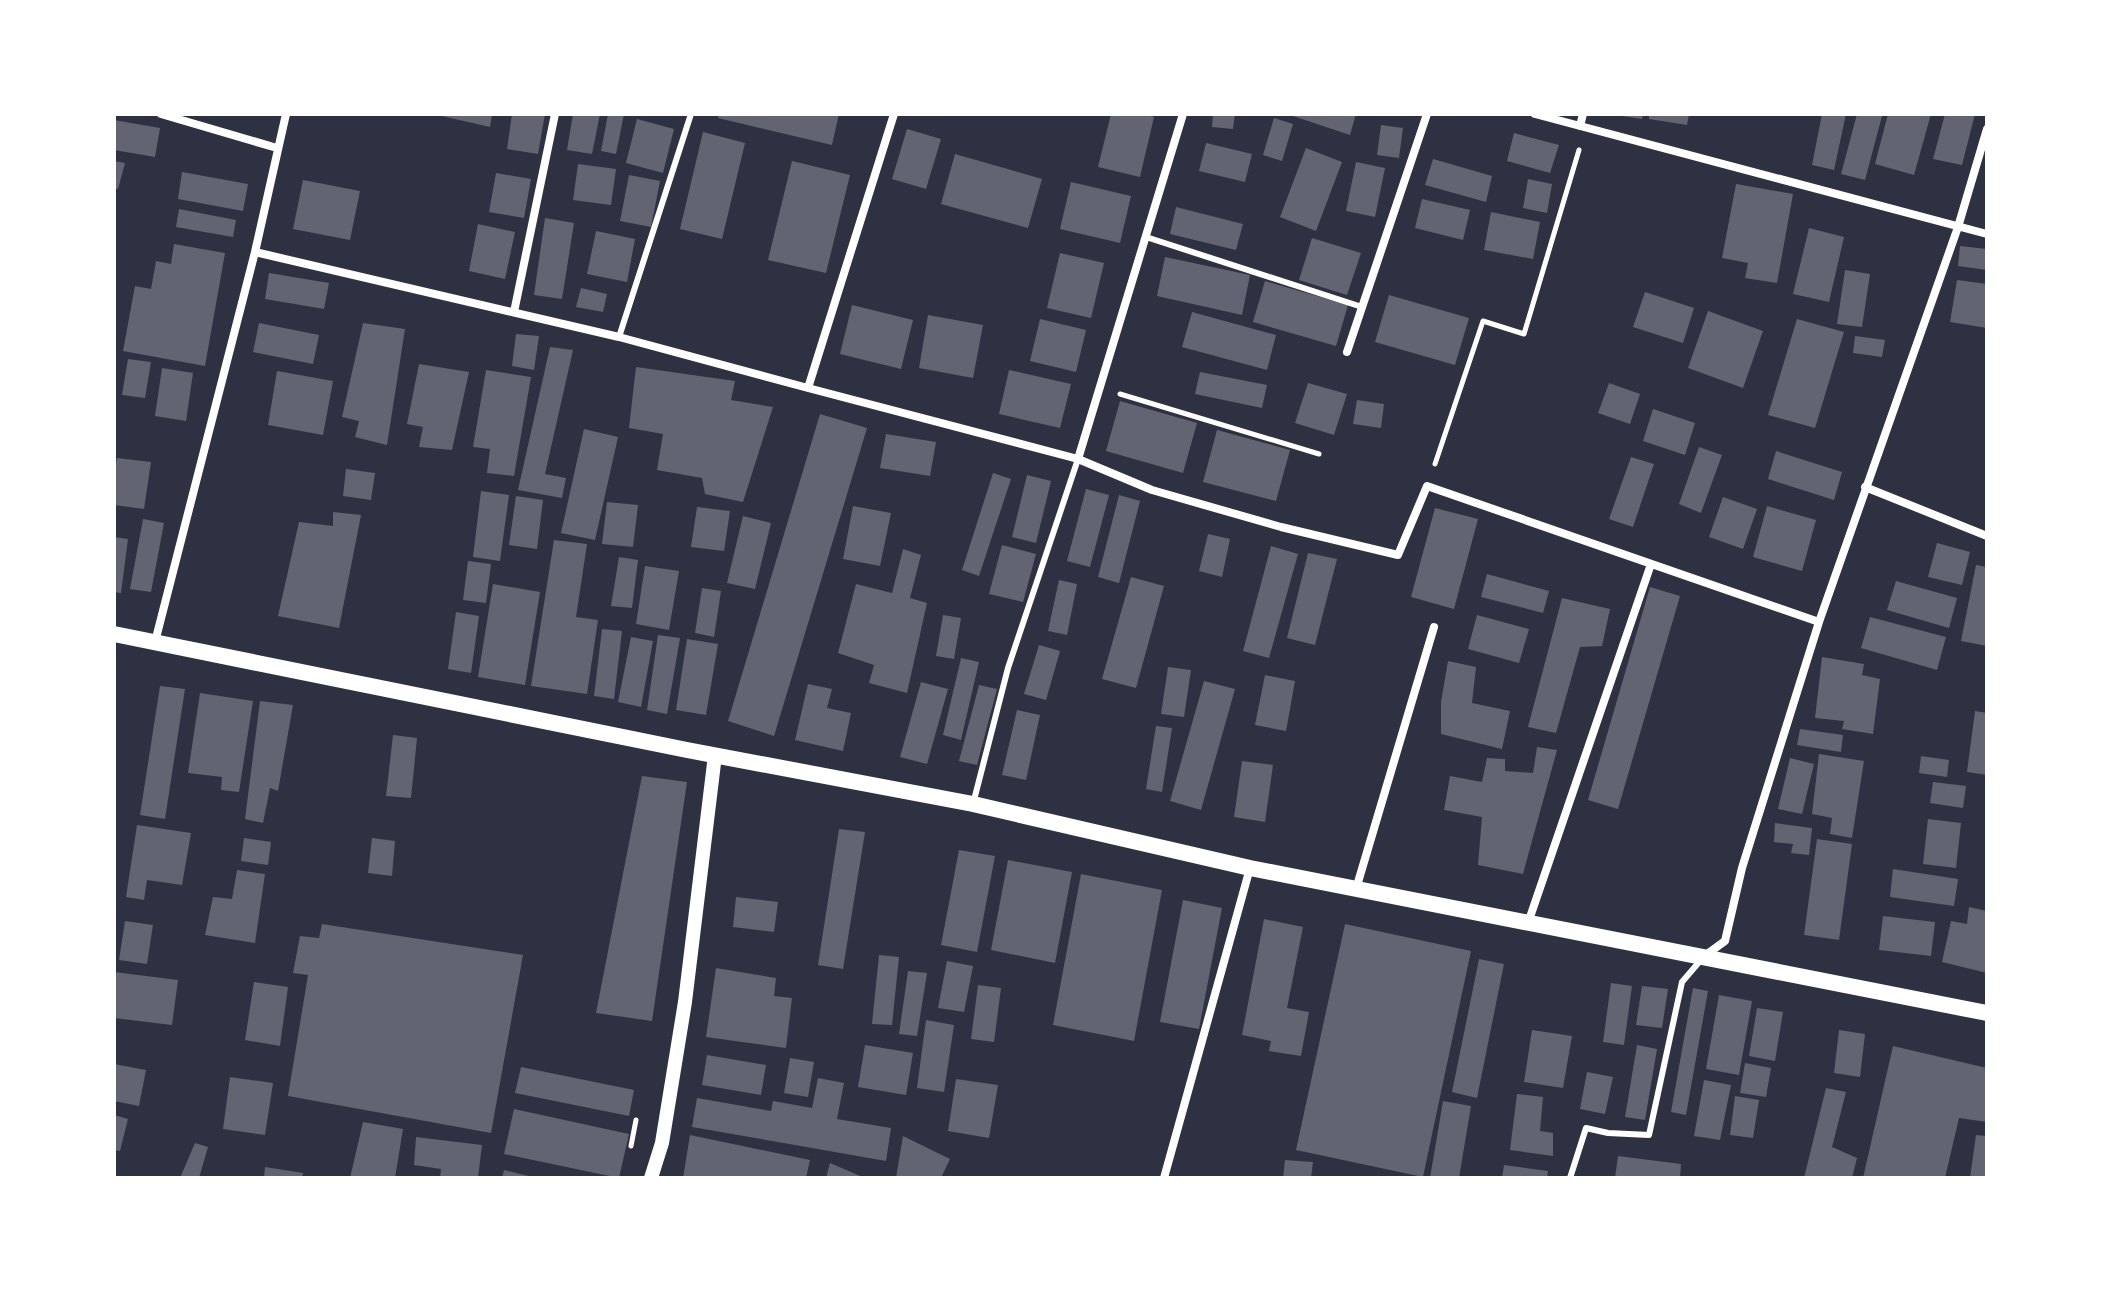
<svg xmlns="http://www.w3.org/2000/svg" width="2101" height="1292" font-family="'Archivo Narrow',sans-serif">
  <rect width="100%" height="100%" fill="#2d3142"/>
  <path fill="#626471" d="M433 114H492L490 127Z
    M512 114H545L538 154 507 149Z
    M573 114H600L592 154 567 150Z
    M608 114H624L616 154 601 151Z
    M719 114H839L832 145 718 118Z
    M1111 114H1143L1154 117 1140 177 1098 167Z
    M1213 114H1235L1233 129 1212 127Z
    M1287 114H1356L1350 135Z
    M1623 114H1643L1642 119 1622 116Z
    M1649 114H1689L1687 125 1649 119Z
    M1822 114H1846L1834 170 1812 165Z
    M1857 114 1882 116 1865 180 1841 174Z
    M1888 114H1931L1914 175 1875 164Z
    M1945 114H1975L1962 165 1933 159Z
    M1274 118 1293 124 1282 161 1263 155Z
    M637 119 674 129 663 173 626 163Z
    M114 120 160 128 155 157 114 150Z
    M1381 125 1403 128 1399 158 1377 155Z
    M907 129 941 139 926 189 892 179Z
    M703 132 745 143 722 239 680 229Z
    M1514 133 1559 145 1550 173 1507 161Z
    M1206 143 1252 154 1245 182 1199 171Z
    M1306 148 1342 162 1316 231 1280 217Z
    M955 154 1042 179 1028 228 941 204Z
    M1433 159 1492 176 1486 202 1425 185Z
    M114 161 125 163 118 189 114 188Z
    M792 161 850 175 826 273 768 260Z
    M1356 162 1385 168 1375 217 1346 211Z
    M578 164 616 169 611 205 573 200Z
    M182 172 248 184 243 211 178 199Z
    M496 173 531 179 524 218 489 212Z
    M629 175 660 181 651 227 620 221Z
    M1528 179 1552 184 1547 213 1523 208Z
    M303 180 360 191 350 240 293 229Z
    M1071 182 1131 196 1120 243 1060 229Z
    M1736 184 1793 194 1777 283 1745 278 1748 263 1722 258Z
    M1422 199 1470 210 1463 240 1415 228Z
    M1176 207 1243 224 1236 250 1170 234Z
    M179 209 236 220 233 237 176 227Z
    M1491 212 1540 222 1533 259 1484 250Z
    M545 218 574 223 562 299 534 295Z
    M478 224 515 232 505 279 469 271Z
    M1809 228 1844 237 1829 302 1793 294Z
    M596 231 635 239 627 282 587 274Z
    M1312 238 1361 253 1347 295 1299 280Z
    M174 244 225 253 205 366 123 351 135 286 151 289 156 261 171 264Z
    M1960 246 1987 249V270L1958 266Z
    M1060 253 1104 263 1091 318 1047 308Z
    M1165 257 1250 275 1242 315 1157 296Z
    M1845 270 1870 274 1862 327 1837 324Z
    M269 273 329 283 324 309 265 299Z
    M1957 280 1987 284V328L1950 322Z
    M1265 281 1348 305 1336 346 1253 322Z
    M581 288 607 294 603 312 576 307Z
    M1645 292 1694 308 1683 343 1633 327Z
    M1389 295 1469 318 1455 365 1375 342Z
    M852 305 913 320 901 369 840 354Z
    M1708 311 1763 331 1743 388 1688 368Z
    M1192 312 1276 335 1267 370 1182 347Z
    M928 315 983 325 973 378 919 368Z
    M1040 319 1086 330 1076 372 1030 361Z
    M1797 319 1844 332 1815 428 1768 415Z
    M259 323 319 335 313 364 253 352Z
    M363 323 405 329 387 445 355 437 359 421 342 417Z
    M516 334 539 336 534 370 512 366Z
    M1855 336 1885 340 1882 357 1853 353Z
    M550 347 573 350 545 474 566 478 562 498 518 490Z
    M128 359 151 362 145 398 122 395Z
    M419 364 469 372 452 450 419 447 423 427 407 424Z
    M636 367 735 381 731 400 773 407 743 502 705 494 702 478 657 470 663 434 629 428Z
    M162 368 193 373 186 421 155 416Z
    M486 370 531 377 514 476 487 473 490 449 473 447Z
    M1009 370 1071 384 1060 428 999 414Z
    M277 371 333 381 323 435 268 425Z
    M1200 372 1267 385 1262 408 1195 394Z
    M1308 383 1347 394 1334 435 1295 423Z
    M1609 383 1640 394 1630 424 1598 413Z
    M1357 400 1384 404 1381 428 1353 424Z
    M1120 401 1197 423 1183 473 1106 451Z
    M1653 409 1695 423 1685 455 1643 441Z
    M820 414 867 428 774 736 728 721Z
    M584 429 618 437 595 540 561 533Z
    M1217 430 1290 450 1276 501 1203 482Z
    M886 434 936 442 930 476 880 468Z
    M1699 447 1722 455 1701 513 1679 504Z
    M1776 451 1842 472 1834 500 1768 479Z
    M1631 457 1654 464 1633 527 1609 519Z
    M117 458 151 462 144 509 114 505V475Z
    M346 469 375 473 371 500 343 496Z
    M993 473 1011 479 979 576 962 570Z
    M1027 475 1051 481 1036 543 1012 537Z
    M1086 489 1109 495 1090 567 1067 561Z
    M481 491 509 495 500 561 473 557Z
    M1119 495 1140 501 1119 583 1098 577Z
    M516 496 543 500 537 549 509 545Z
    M1723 497 1757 509 1743 549 1709 537Z
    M607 502 638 505 633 547 602 544Z
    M853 506 891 513 880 566 843 559Z
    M1767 506 1816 520 1802 571 1753 557Z
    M697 507 730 511 724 551 691 547Z
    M1435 508 1478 519 1454 609 1411 597Z
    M333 512 361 515 339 628 278 616 299 522 333 526Z
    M743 516 771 523 755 589 727 583Z
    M143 519 164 523 151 592 130 589Z
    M1208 534 1230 539 1222 577 1199 571Z
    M114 537 128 539 121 593 114 592Z
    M554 540 587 544 576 617 598 620 587 694 531 686Z
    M1937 543 1970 552 1962 585 1928 577Z
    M1002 545 1036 554 1023 602 989 594Z
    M1271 546 1298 554 1269 658 1243 651Z
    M903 549 921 555 910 598 927 603 907 693 869 683 874 665 838 653 856 584 892 593Z
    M1308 553 1337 559 1315 645 1287 638Z
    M619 557 638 560 632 608 611 606Z
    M468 561 491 564 486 603 463 600Z
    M1976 565 1987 567V646L1961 641Z
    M645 566 679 571 669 630 636 624Z
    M1487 574 1549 591 1543 613 1481 597Z
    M1131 577 1164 586 1136 688 1102 679Z
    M1059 580 1077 584 1067 635 1048 631Z
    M1896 581 1957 598 1949 628 1887 610Z
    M493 584 540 592 525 685 478 677Z
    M1650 587 1680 596 1618 809 1588 800Z
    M702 588 721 591 714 637 695 633Z
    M1562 598 1610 609 1602 646 1580 647 1556 733 1528 727Z
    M456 612 479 616 471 673 448 669Z
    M943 615 961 618 954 659 936 656Z
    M1477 615 1529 629 1519 663 1468 649Z
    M1870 617 1946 637 1937 670 1861 648Z
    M602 629 622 631 614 699 594 696Z
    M658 635 680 638 667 714 647 710Z
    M631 637 653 641 641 707 618 702Z
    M687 639 718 644 706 715 676 710Z
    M1039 645 1060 651 1046 700 1024 694Z
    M1822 657 1864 664 1862 675 1880 679 1873 734 1842 729 1844 721 1815 718Z
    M961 658 979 662 961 740 943 735Z
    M1448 661 1476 667 1472 703 1510 711 1502 749 1441 734V702Z
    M1168 667 1191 670 1184 717 1161 714Z
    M1265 675 1295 681 1286 731 1255 725Z
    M1204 681 1235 689 1201 810 1170 801Z
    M921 682 948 689 927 764 900 757Z
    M808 684 832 689 827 708 851 713 843 751 795 740Z
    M979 685 997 689 977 765 959 761Z
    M160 686 185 689 165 819 140 815Z
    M200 693 253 701 239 792 221 790 222 777 188 773Z
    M260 701 293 705 278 791 270 788 263 823 245 819Z
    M1017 710 1040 715 1026 780 1002 775Z
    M1975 711 1987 713V775L1967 772Z
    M1156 726 1172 728 1162 792 1146 789Z
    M1800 729 1843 735 1841 752 1797 745Z
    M393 735 417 738 411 798 386 796Z
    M1537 747 1557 750 1523 874 1478 865 1482 817 1444 810 1450 776 1482 782 1487 758 1505 759V771L1533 773Z
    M1819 754 1864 761 1852 838 1830 834 1832 818 1812 814Z
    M1921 756 1949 760 1947 777 1919 773Z
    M1790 758 1814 764 1802 814 1778 809Z
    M1242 761 1273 765 1265 822 1234 817Z
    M642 776 687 782 652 1021 596 1013Z
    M1933 782 1966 786 1963 808 1930 803Z
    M1928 819 1961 823 1956 868 1923 864Z
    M1775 823 1812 828 1809 855 1791 853 1793 844 1774 842Z
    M137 825 191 833 182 885 147 880 144 900 126 897Z
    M839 829 865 832 843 969 818 965Z
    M244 838 271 842 268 865 241 861Z
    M372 838 395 841 392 876 368 873Z
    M1817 839 1852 844 1839 940 1804 935Z
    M959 850 995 856 977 952 941 945Z
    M1008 860 1072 872 1055 963 991 950Z
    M1893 869 1958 879 1954 906 1890 897Z
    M237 870 265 874 255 943 205 935 213 897 232 899Z
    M1081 874 1162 890 1134 1041 1053 1025Z
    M736 897 778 902 774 932 733 927Z
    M1183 900 1222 908 1199 1029 1160 1022Z
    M1969 907 1987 911V973L1942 962 1951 921 1967 924Z
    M1883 916 1935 922 1931 956 1879 950Z
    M1264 919 1303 927 1287 1008 1309 1012 1301 1056 1269 1051 1271 1041 1242 1035Z
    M125 921 153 925 147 964 119 960Z
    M322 924 523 955 491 1133 288 1096 308 975 293 973 300 936 319 938Z
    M1345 924 1471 951 1423 1177 1296 1150Z
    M879 955 899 957 892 1025 872 1024Z
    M1479 959 1504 964 1477 1098 1452 1092Z
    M947 961 973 966 964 1012 938 1008Z
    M716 968 776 978 774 996 792 998 786 1048 706 1037Z
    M908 971 927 973 917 1036 899 1034Z
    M114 972 178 980 172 1025 114 1018Z
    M254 982 288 987 280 1046 245 1040Z
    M1611 983 1632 986 1624 1045 1603 1042Z
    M978 985 1001 988 994 1042 971 1039Z
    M1642 986 1668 989 1662 1028 1636 1025Z
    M1693 988 1708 991 1686 1115 1671 1112Z
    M1719 995 1752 1001 1739 1075 1706 1069Z
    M1757 1008 1783 1012 1775 1061 1749 1056Z
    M926 1020 954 1025 944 1092 917 1088Z
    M1532 1030 1572 1036 1563 1088 1524 1082Z
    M1839 1030 1865 1034 1860 1077 1834 1073Z
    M865 1045 913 1053 906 1095 858 1087Z
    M1637 1045 1657 1049 1645 1120 1625 1117Z
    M1893 1046 1987 1068V1122L1959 1118 1945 1178H1863Z
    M707 1055 766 1065 761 1095 702 1085Z
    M790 1058 814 1062 808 1097 784 1093Z
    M1745 1063 1771 1068 1766 1097 1740 1093Z
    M114 1064 146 1070 139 1106 114 1101Z
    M521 1067 634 1090 629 1116 515 1093Z
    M1587 1072 1613 1077 1605 1114 1580 1109Z
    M230 1077 273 1083 265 1135 223 1129Z
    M818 1078 844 1083 837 1119 891 1128 886 1161 692 1127 697 1098 771 1111 773 1101 812 1108Z
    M956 1079 998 1085 989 1138 948 1131Z
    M1704 1080 1731 1085 1720 1140 1694 1136Z
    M1826 1088 1846 1092 1832 1147 1857 1158 1852 1178H1804Z
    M1517 1094 1543 1097 1540 1131 1553 1133V1156L1510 1150Z
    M1735 1096 1759 1100 1753 1138 1730 1135Z
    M1443 1101 1471 1106 1459 1178H1430Z
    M514 1109 629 1134 619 1178 504 1154Z
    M114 1115 128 1119 120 1151 114 1150Z
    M363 1122 403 1129 395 1178H350Z
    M690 1135 810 1160 806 1178H683Z
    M1976 1135 1987 1136V1178H1970Z
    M903 1136 950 1159 941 1178H896Z
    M416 1137 482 1145 478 1178H440L441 1169 414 1165Z
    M195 1143 208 1147 199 1178H180Z
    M1618 1156 1681 1164 1680 1178H1615Z
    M1285 1160 1313 1162 1311 1178H1283Z
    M830 1163 865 1178H826Z
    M1504 1165 1548 1171 1547 1178H1502Z
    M265 1167 303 1173 302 1178H264Z
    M504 1170 533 1177V1178H502Z"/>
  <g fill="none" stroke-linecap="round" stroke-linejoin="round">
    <path stroke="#fff" stroke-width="5" d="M1120 394 1319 454
      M1435 464 1483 321 1524 334 1579 150
      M631 1146 636 1120"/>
    <path stroke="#fff" stroke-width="6" d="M1146 237 1362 307
      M619 337 691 114
      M973 804 1008 668 1078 459
      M1570 1178 1586 1128 1608 1133 1649 1135 1682 982 1700 961"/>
    <path stroke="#fff" stroke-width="8" d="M161 114 277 148
      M1535 114 1987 234
      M1580 126 1583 114
      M255 252 619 337 808 388 1078 459 1152 490 1281 527 1398 555 1427 486 1819 622
      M514 312 555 114
      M1347 352 1427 114
      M808 388 894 114
      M1078 459 1183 114
      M1865 487 1987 536
      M155 642 255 252 286 114
      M1356 889 1434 627
      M1528 923 1651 564
      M1703 957 1725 941 1742 868 1819 622 1958 227 1987 129
      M1164 1178 1250 868"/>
    <path stroke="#fff" stroke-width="14" d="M651 1178 662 1143 685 1002 715 755"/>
    <path stroke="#fff" stroke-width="16" d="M114 634 687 750 973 804 1250 868 1987 1013"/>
  </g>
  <rect width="2101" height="1292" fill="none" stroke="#ffffff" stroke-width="232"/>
</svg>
